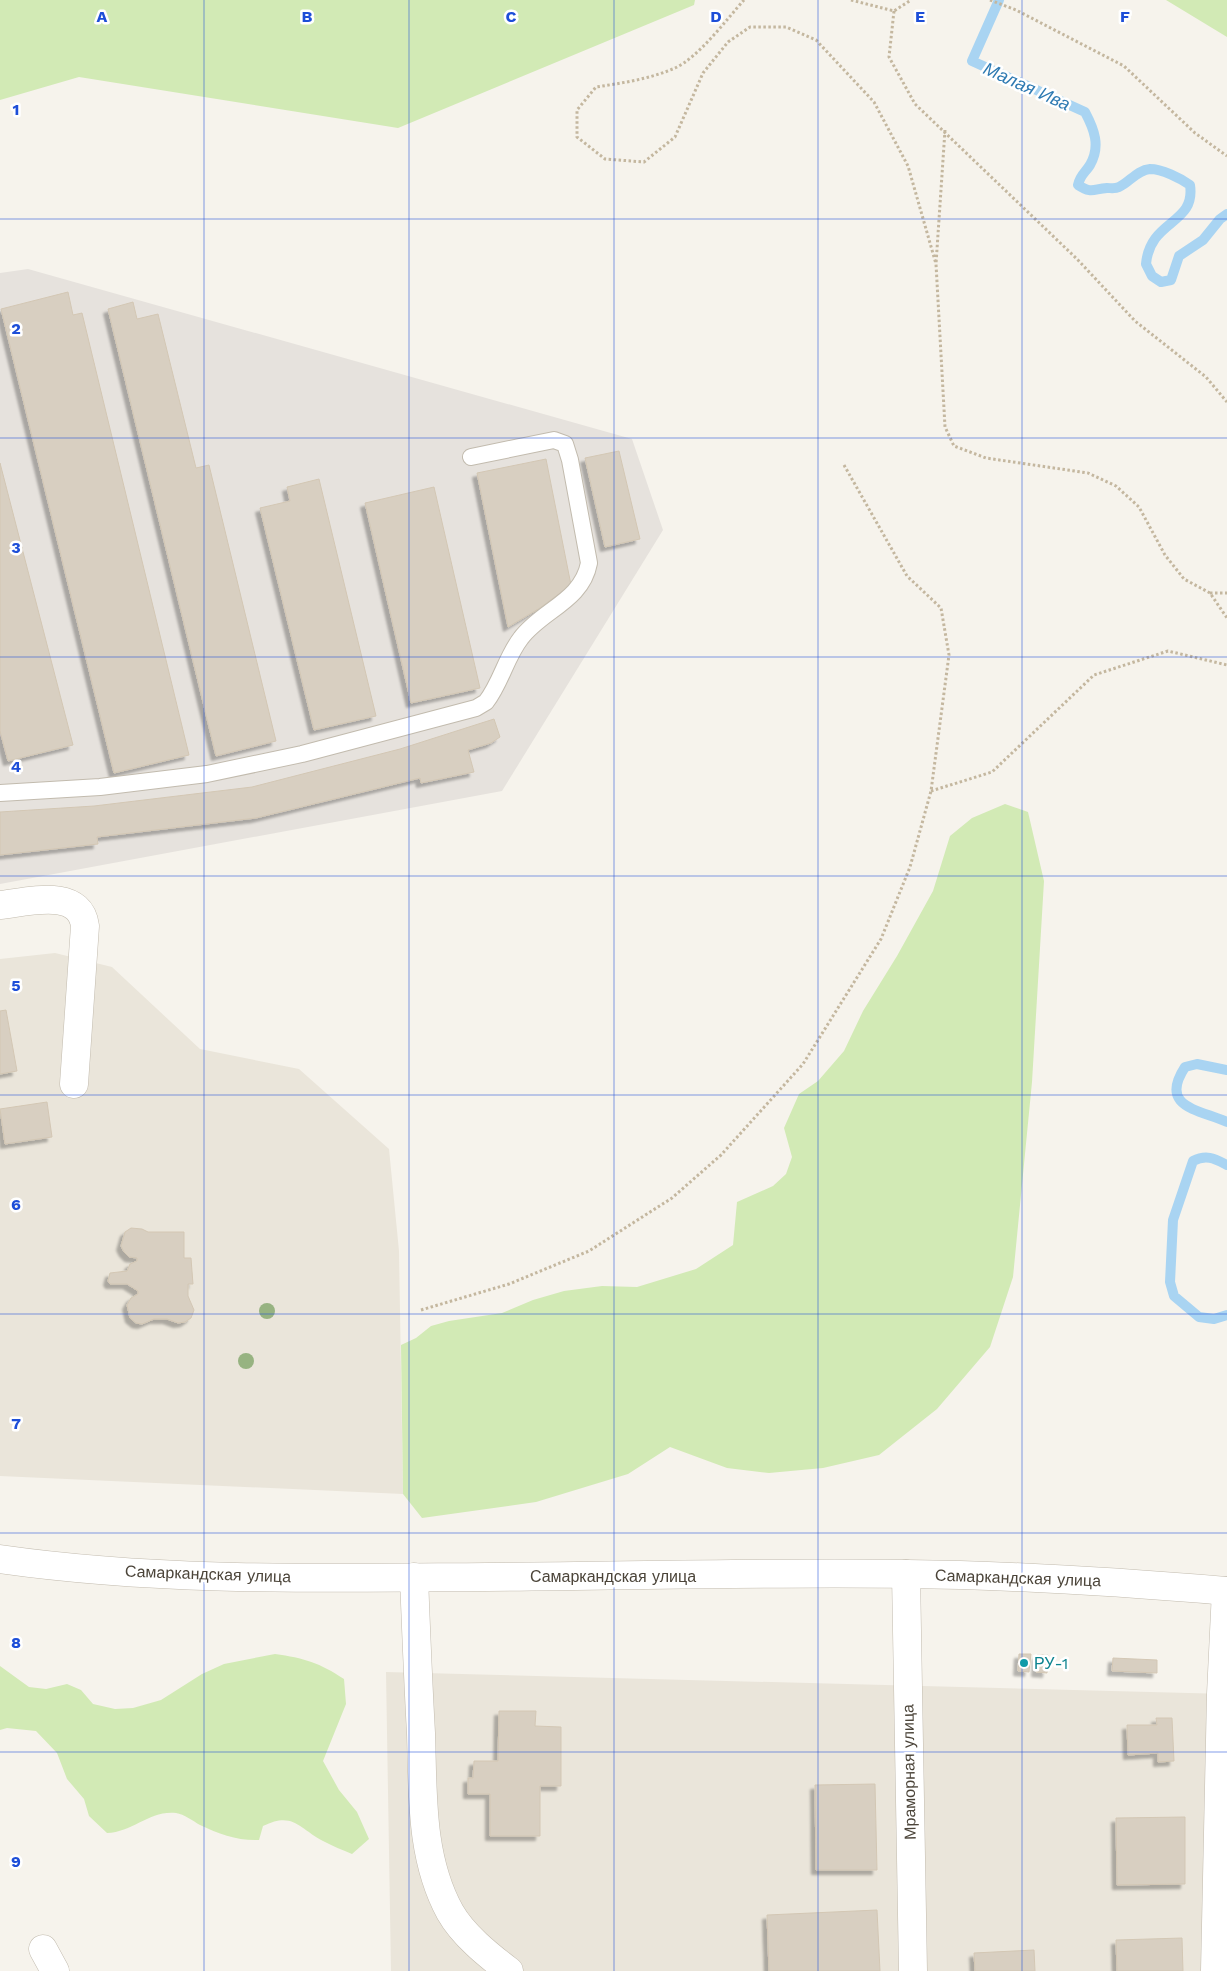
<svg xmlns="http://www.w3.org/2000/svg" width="1227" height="1971" font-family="'Work Sans',sans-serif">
  <defs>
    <filter id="shadow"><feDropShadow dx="-4.5" dy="4.5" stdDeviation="1" flood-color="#0004"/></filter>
  </defs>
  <rect width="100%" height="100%" fill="#f6f3ec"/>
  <path fill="#eae5da" d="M55 953 112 967 200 1049 299 1069 389 1149 399 1251 403 1494 0 1476V959Z
    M386 1672 1227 1694V1971H391Z"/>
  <path fill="#e6e2dd" d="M28 269 632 439 663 530 502 791 0 884V273Z"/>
  <path fill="#d2eab5" d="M0 0H695L694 5 398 128 79 77 0 100Z
    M1166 0H1227V37Z
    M1005 804 1028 812 1044 881 1032 1082 1013 1277 990 1347 937 1409 879 1455 823 1468 769 1473 727 1468 670 1447 628 1474 536 1502 422 1518 403 1494 401 1345 416 1338 431 1326 449 1321 502 1313 533 1300 564 1291 602 1286 637 1287 696 1269 733 1245 737 1202 773 1186 786 1174 792 1157 784 1128 799 1094 818 1081 844 1051 863 1011 897 956 933 891 950 836 972 818Z
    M275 1654C304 1658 320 1663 344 1679L346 1704 323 1761 339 1790 357 1812 369 1839 352 1854C343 1850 332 1846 323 1841 299 1828 293 1811 263 1826L259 1840C238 1841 219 1834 200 1825 193 1821 184 1814 176 1813 150 1810 133 1832 107 1833L89 1816 84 1799 67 1779 57 1753 36 1731 7 1728 0 1730V1666L29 1687 46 1689 67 1684 81 1690 93 1704 115 1709 133 1708 161 1700 202 1674 224 1664Z"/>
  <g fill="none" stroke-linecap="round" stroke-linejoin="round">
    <path stroke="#a9d4f2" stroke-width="10" d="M999 0 972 61 1085 112C1094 129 1101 146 1090 165 1085 173 1080 175 1078 185 1092 194 1093 189 1107 188 1111 188 1115 189 1119 187 1130 182 1137 170 1150 169 1162 169 1180 178 1190 185 1196 225 1150 219 1146 264L1152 276 1161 282 1171 280 1179 256 1203 240 1220 219 1227 214
      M1227 1070 1197 1064 1185 1067C1159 1107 1197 1109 1227 1122
      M1227 1165C1215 1159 1207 1154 1193 1161L1173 1220 1170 1282 1174 1296 1199 1317 1214 1319 1227 1315"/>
  </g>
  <path fill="#d8cfc1" stroke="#d3c7b4" filter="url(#shadow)" d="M68 292 73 315 82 313 189 755 114 773 1 309Z
    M133 302 137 319 158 314 196 468 209 465 276 741 216 756 108 309Z
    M619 451 640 539 605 547 585 458Z
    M546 459 571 585 540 608 508 627 477 473Z
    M0 463 73 745 8 761 0 731Z
    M319 479 376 716 314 730 260 508 290 501 287 487Z
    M434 487 480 688 411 703 365 503Z
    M494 719 500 737 491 743 468 750 474 772 421 783 420 778 256 818 97 837 98 844 0 855V812L94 806 252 787 400 749Z
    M6 1010 17 1071 0 1074V1011Z
    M47 1102 52 1137 5 1144 0 1109Z
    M131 1228 142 1229 148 1232H184V1258H191L193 1284H188V1296L194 1310 191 1318 185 1322 178 1323 167 1319H154L142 1324 136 1323 130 1318 127 1305 131 1298 138 1294V1291L127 1284H110L108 1281 110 1273 127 1271 130 1264 137 1261V1258L129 1257 124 1252 121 1246 125 1232Z
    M1019 1654H1031L1029 1672 1018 1671Z
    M1037 1655H1048L1047 1673 1036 1672Z
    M1113 1658 1157 1660V1673L1112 1671Z
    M499 1711H536L535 1726 561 1727V1786H540V1836H490V1794H468V1778H473L474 1761H498Z
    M1156 1718H1172L1174 1761 1158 1762V1753L1128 1755 1127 1725H1157Z
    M875 1784 877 1870H816L815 1785Z
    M1185 1817V1884L1117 1885 1116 1818Z
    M877 1910 880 1971H769L767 1915Z
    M1182 1938 1183 1971H1117L1116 1940Z
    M1034 1950 1035 1971H975L974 1953Z"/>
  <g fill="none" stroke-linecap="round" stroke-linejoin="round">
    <g stroke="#c2bbae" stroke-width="18">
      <path id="service" d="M0 793 100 787 207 774 302 754 476 708 486 702C501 683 506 657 521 638 542 610 582 601 589 563L570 460 565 444 554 440 471 457"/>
    </g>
    <g stroke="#c2bbae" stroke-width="29">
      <path id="minor" d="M0 905C28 902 80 887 85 926L74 1084
        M906 1574 913 1971
        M414 1577C416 1629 418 1681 421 1733 423 1794 420 1857 450 1912 463 1935 488 1955 509 1971
        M43 1949 55 1971
        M1215 1971 1221 1694 1226 1591"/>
    </g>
    <g stroke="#c2bbae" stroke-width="29">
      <path id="tertiary" d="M0 1559C161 1582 325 1578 487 1577 627 1576 767 1572 907 1574 1014 1575 1120 1582 1227 1591"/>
    </g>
    <path stroke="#c4b79f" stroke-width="3" stroke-dasharray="2.5 2.5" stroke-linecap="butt" d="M744 0C726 20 699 57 675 68 650 79 622 83 596 87L577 110V137L605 159 644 162 675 137 703 73 728 42 750 27H786L816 40 874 102 908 166 936 264
      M851 0 894 11 911 0
      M990 0 1016 10 1124 66 1195 133 1227 156
      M894 11 889 57 915 104 1077 259 1135 321 1206 377 1227 402
      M945 130 936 264 945 427 954 446 986 458 1088 473 1116 486 1139 507 1165 555 1184 579 1210 593 1227 618
      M1210 593H1227
      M931 791 992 772 1094 675 1168 651 1227 665
      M421 1310 509 1284 589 1251 672 1198 721 1155 803 1064 881 939 910 867 931 791 949 655 941 608 907 576 844 465"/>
    <use href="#service" stroke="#fff" stroke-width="16"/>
    <use href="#minor" stroke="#fff" stroke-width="28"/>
    <use href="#tertiary" stroke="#fff" stroke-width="28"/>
  </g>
  <g fill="#97b381">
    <circle cx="267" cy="1311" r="8"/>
    <circle cx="246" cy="1361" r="8"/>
  </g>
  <path fill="none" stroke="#1d4ed8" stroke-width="1" stroke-opacity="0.55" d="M204 0V1971M409 0V1971M614 0V1971M818 0V1971M1022 0V1971M0 219H1227M0 438H1227M0 657H1227M0 876H1227M0 1095H1227M0 1314H1227M0 1533H1227M0 1752H1227"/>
  <circle fill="#0f9aa8" stroke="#fff" stroke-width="2" cx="1024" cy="1663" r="5"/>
  <g text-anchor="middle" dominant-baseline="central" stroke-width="5" stroke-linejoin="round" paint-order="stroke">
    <g font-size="16" fill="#4b4439" stroke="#fff">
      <text transform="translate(208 1574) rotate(2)">Самаркандская улица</text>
      <text x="613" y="1576">Самаркандская улица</text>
      <text transform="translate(1018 1578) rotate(2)">Самаркандская улица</text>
      <text transform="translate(909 1772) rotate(-91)">Мраморная улица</text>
    </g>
    <g font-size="16" fill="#0d838f" stroke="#fff" text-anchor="start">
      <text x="1034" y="1663">РУ-1</text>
    </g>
    <g font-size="18" font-style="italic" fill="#2e7ab2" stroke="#fff">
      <text transform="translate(1027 86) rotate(24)">Малая Ива</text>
    </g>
  </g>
  <g font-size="16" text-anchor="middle" font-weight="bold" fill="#1d4ed8" stroke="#fff" stroke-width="5" stroke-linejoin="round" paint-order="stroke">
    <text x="102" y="22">A</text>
    <text x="307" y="22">B</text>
    <text x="511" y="22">C</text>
    <text x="716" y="22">D</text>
    <text x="920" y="22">E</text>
    <text x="1125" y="22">F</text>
    <text x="16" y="115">1</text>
    <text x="16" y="334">2</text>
    <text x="16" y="553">3</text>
    <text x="16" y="772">4</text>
    <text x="16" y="991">5</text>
    <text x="16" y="1210">6</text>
    <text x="16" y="1429">7</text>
    <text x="16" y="1648">8</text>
    <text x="16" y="1867">9</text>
  </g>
</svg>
